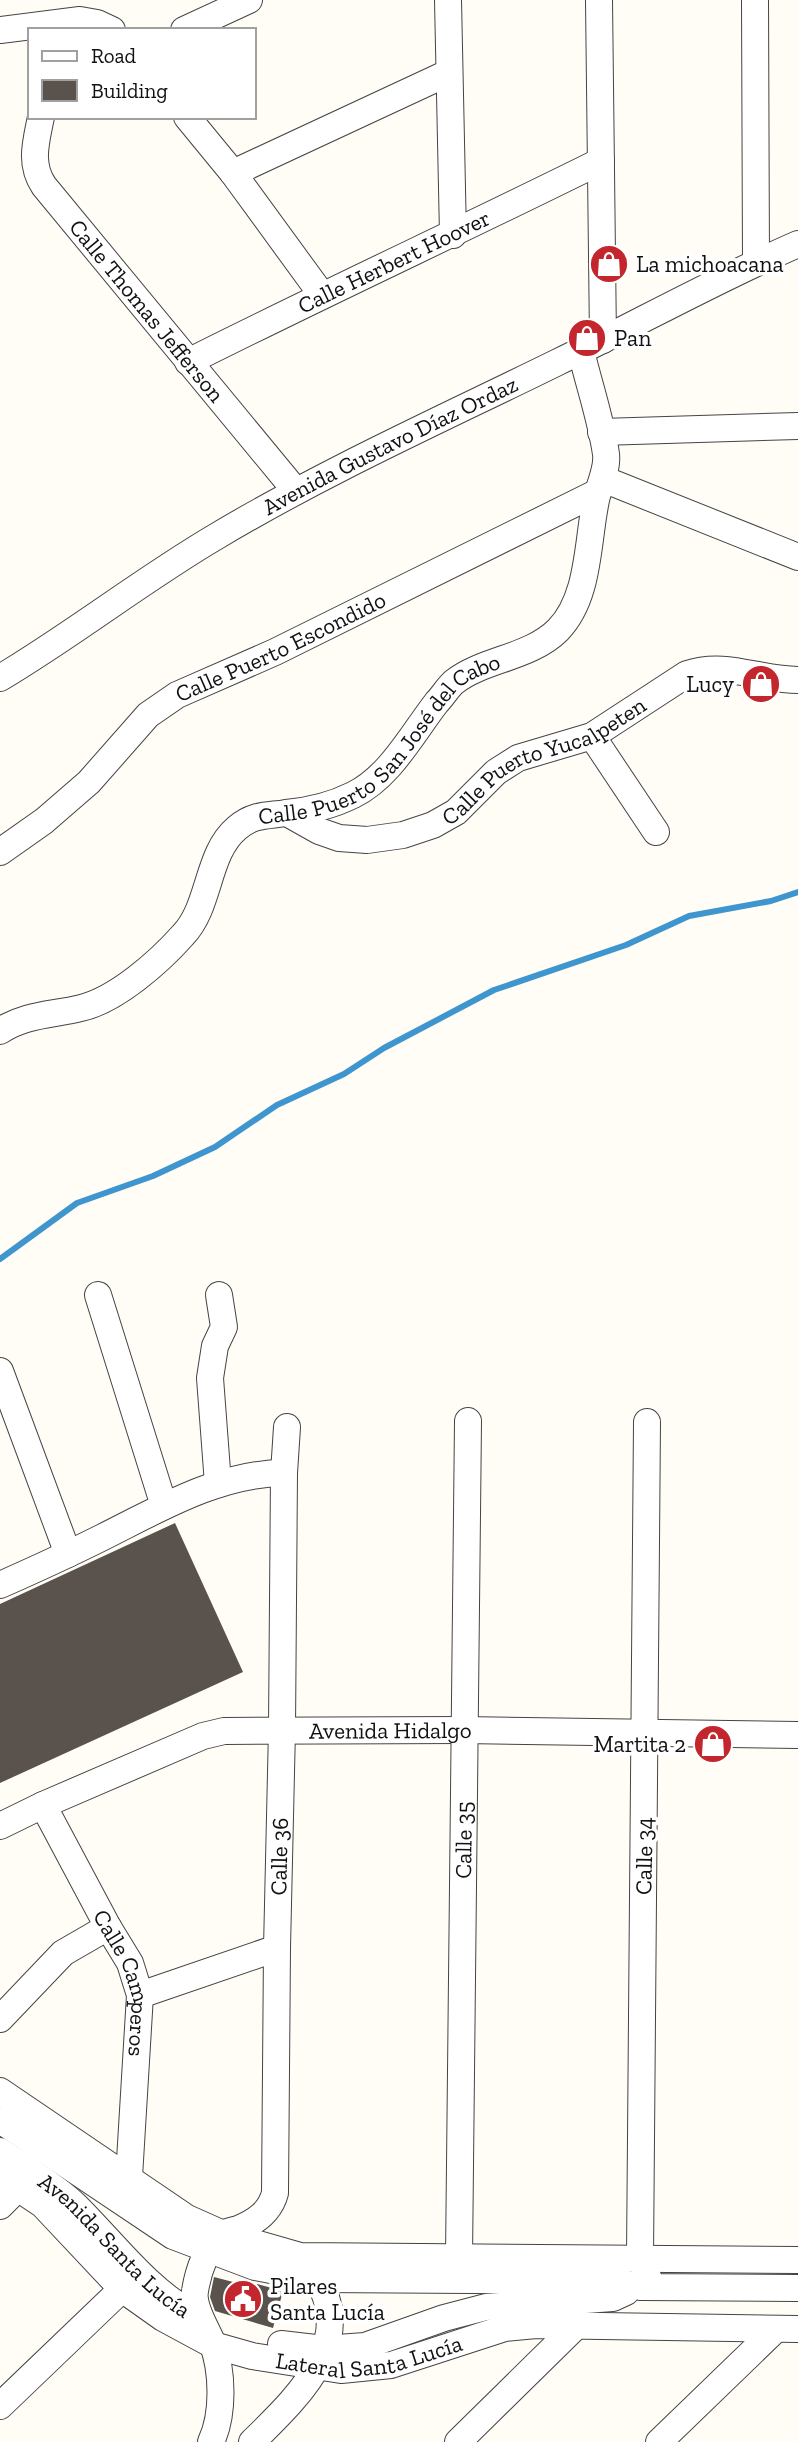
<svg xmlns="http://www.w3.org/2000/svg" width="798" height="2442" font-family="'Zilla Slab',serif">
  <rect width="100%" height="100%" fill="#fffdf5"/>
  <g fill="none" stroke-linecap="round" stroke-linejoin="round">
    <path stroke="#3f96cf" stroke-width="6" d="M0 1259 77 1203 153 1176 215 1147 277 1105 344 1074 384 1048 494 990 626 945 689 916 771 901 798 892"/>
  </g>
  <path fill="#5a524d" d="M175 1523 243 1672 0 1783V1604Z
    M214 2277 256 2288 257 2284 283 2291 273 2328 215 2311 210 2297Z"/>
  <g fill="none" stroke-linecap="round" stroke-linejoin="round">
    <g stroke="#444" stroke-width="28">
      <g id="minor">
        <path d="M448 0 453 235"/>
        <path d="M599 0 603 340"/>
        <path d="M755 0 756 262"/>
        <path d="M0 30 80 20 97 23 112 30"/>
        <path d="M184 30 249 0"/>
        <path id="s1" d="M41 117C36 142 29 164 44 186L295 490"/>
        <path d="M187 117 233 173 322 295"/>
        <path d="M233 173 448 73"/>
        <path id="s2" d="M188 362C325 293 464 229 601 161"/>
        <path d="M601 432 798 426"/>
        <path d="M603 479 798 557"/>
        <path id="s3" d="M0 678C74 634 142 580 217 536 326 471 442 419 556 363 637 324 715 280 798 244"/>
        <path d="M592 736 656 832"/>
        <path id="s4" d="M287 813 319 831 339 838 367 840 403 835 433 825 456 812 496 772 518 758 592 736 687 674C727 661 758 680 798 680"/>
        <path id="s5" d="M0 852 44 821 89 782 148 715 177 695 275 652 598 492"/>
        <path id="s6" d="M0 1031C25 1014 53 1015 81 1008 116 1000 159 962 183 935 211 906 206 854 237 828 253 814 267 816 286 813 308 811 333 805 353 795 390 777 412 734 437 702 443 696 448 687 454 682 483 659 530 658 558 630 590 597 587 542 596 500 599 485 608 469 606 454 601 419 589 385 581 351"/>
        <path d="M98 1295 164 1506"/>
        <path d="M0 1371 68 1554"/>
        <path d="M647 1422 640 2257 652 2287"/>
        <path d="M218 1484 210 1378 215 1346 224 1327 219 1295"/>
        <path d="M0 1585C34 1570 69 1554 103 1537 159 1509 220 1473 284 1473"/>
        <path id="s7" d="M43 1805 108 1927 130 1963 140 1995 129 2177"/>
        <path id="s8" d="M0 1826 43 1805 203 1736 224 1731 463 1730 798 1735"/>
        <path d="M140 1995 277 1948"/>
        <path d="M0 2019 63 1953 108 1927"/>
        <path d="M0 2091 187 2218 223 2234 300 2256 798 2260"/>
        <path d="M0 2120 173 2236 255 2267 318 2279 613 2281 641 2287 798 2288"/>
        <path id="s9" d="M0 2151C24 2167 52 2184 74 2204 114 2243 145 2288 195 2316"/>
        <path id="s10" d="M0 2176 43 2205 122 2289 163 2318 213 2345 252 2356 341 2370 391 2365 505 2328 536 2325 798 2329"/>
        <path d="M0 2206 18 2188"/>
        <path id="s11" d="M459 2258 468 1421"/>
        <path d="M281 2344 324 2349 365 2346 444 2318 486 2307 613 2298 626 2292"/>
        <path d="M0 2406 122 2289"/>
        <path id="s12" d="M211 2442C224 2414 223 2371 212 2342 206 2327 192 2307 195 2291 198 2272 206 2246 223 2234 227 2231 234 2230 238 2229 256 2222 270 2212 275 2193L277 1948 282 1729 284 1473 287 1427"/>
        <path d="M252 2442C301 2394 363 2336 309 2267"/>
        <path d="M458 2442 577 2325"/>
        <path d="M659 2442 775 2330"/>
      </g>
    </g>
    <use href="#minor" stroke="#fff" stroke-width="26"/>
  </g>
  <defs>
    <g id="shop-disc" transform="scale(2.0125)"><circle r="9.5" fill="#c4262e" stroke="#fff"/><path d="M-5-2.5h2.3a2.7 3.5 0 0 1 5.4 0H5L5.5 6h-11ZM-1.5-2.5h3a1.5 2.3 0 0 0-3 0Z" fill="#fff"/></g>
    <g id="civic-disc" transform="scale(2.0125)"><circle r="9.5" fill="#c4262e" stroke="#fff"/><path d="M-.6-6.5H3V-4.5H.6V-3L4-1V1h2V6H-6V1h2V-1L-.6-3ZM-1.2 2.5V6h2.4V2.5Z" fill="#fff"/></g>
  </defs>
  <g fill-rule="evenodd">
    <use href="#shop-disc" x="609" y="264"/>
    <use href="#shop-disc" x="587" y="338"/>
    <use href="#shop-disc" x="761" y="684"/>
    <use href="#shop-disc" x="713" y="1744"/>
    <use href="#civic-disc" x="243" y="2299"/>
  </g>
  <g text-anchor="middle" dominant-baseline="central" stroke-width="7" stroke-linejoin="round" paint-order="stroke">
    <g font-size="23" fill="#111" stroke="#fff">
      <text stroke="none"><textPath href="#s2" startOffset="229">Calle Herbert Hoover</textPath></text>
      <text stroke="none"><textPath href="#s1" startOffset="233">Calle Thomas Jefferson</textPath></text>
      <text stroke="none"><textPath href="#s3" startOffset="455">Avenida Gustavo Díaz Ordaz</textPath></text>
      <text stroke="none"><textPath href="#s5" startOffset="352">Calle Puerto Escondido</textPath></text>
      <text stroke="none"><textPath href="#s6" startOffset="508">Calle Puerto San José del Cabo</textPath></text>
      <text stroke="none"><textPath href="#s4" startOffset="284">Calle Puerto Yucalpeten</textPath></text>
      <text stroke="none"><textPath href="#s8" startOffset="410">Avenida Hidalgo</textPath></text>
      <text stroke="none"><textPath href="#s11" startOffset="418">Calle 35</textPath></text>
      <text stroke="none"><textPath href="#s12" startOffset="628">Calle 36</textPath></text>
      <text transform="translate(644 1856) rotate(-89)">Calle 34</text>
      <text stroke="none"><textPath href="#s7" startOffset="198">Calle Camperos</textPath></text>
      <text stroke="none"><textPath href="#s9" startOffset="149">Avenida Santa Lucía</textPath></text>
      <text stroke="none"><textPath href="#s10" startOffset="434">Lateral Santa Lucía</textPath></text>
    </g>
    <g font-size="23" fill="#111" stroke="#fff" text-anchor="start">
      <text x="636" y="264">La michoacana</text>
      <text x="614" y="338">Pan</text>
      <text x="734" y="684" text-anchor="end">Lucy</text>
      <text x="686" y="1744" text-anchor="end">Martita 2</text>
      <text x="270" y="2286">Pilares<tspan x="270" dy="26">Santa Lucía</tspan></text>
    </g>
  </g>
  <rect x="28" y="28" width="228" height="91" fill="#ffffff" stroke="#a0a0a0" stroke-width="2"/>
  <rect x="42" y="51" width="35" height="10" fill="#ffffff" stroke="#a0a0a0" stroke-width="2"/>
  <text x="91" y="63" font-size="21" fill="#111111">Road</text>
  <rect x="42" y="80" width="35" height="21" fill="#5a524d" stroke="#a0a0a0" stroke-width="2"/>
  <text x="91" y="98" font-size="21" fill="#111111">Building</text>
</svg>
